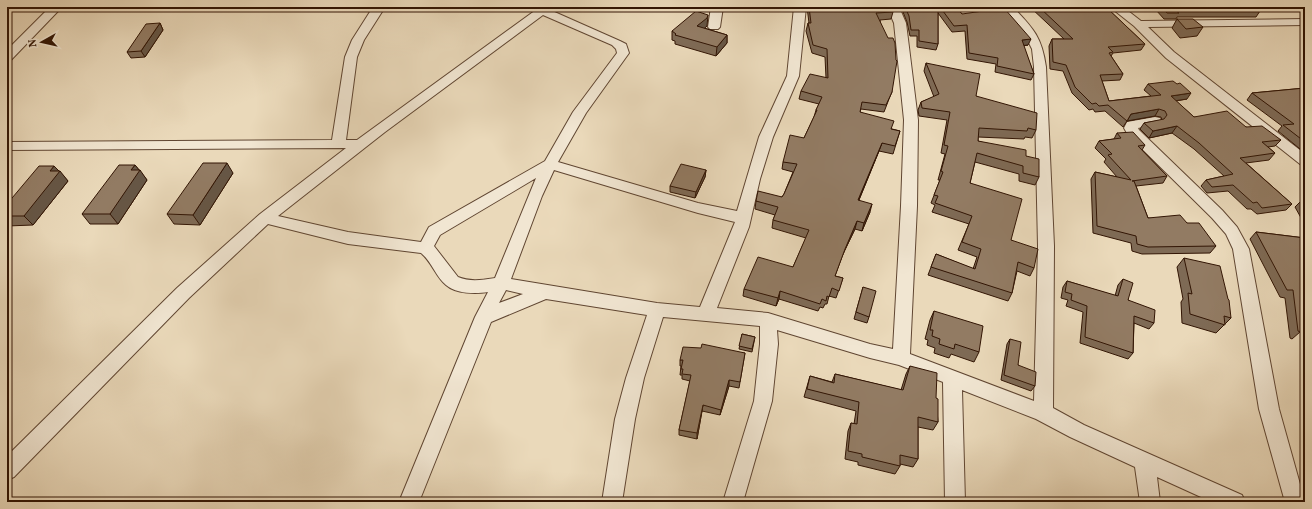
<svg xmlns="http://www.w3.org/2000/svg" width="1312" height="509" font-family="Vollkorn,serif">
  <rect width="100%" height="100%" fill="#ead9ba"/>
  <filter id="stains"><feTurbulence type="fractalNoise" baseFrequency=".005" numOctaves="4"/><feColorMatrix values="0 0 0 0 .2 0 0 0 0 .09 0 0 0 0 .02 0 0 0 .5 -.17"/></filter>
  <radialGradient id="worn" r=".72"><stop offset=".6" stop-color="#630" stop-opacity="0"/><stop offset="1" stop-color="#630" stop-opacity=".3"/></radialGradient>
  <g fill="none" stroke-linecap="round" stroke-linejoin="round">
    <g stroke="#604632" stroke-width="2">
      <path id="street" d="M50 7H62L11 60 7 61V50Z
        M373 7H385L364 40 357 57 346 140H357L540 7H553L550 10 620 41 626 44 629 53 586 113 558 162 698 203 737 211 759 137 787 76 794 7H806L799 76 773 137 760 179 749 227 717 308 768 313 870 344 893 349 901 206 904 120 894 23 887 7H899L906 23 918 120 917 206 910 354 1034 401 1038 246 1034 67 1032 49 1023 31 1001 7H1013C1033 28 1042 37 1046 67L1054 246 1053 408 1084 425 1242 495 1245 502H1212L1157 477 1160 502H1140L1135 467 1070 437 1036 419 962 390 965 502H945L943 382 899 365 870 358 777 330 778 344 772 401 743 502H723L754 401 760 344V326L663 317 644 378 635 419 622 502H602L615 419 626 378 647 315 546 299 491 322 419 502H399L475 317 488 292C476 294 456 294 446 285 436 277 432 262 421 253L348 244 268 224 189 298 14 477 7 480V456L177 288 260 214 346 148 7 150V142L332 140 345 57 352 40ZM543 15 612 45 616 49 617 53 573 112 545 161 429 227 421 242 348 232 278 216 385 132ZM554 170 698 213 735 222 700 307 657 303 511 279 542 196ZM536 178 495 278C482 280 470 282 458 277L434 246 440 235ZM506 290 523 294 499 303Z
        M711 7H723L720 27 718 29H710L708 27Z
        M1110 7H1123L1141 21 1305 19V25L1148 27 1174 52 1305 154V166L1300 164 1166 58 1134 26Z
        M1155 117 1160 118 1162 121 1160 124 1138 128 1139 130 1222 210 1237 227 1249 249 1279 409 1305 502H1285L1259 409 1233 249 1226 234 1212 218 1128 135 1124 128 1127 122Z"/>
    </g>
    <use href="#street" fill="#f1e6d2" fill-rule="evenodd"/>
  </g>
  <path fill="#7e6a55" stroke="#321504" d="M807 7H891L893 12 891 19 880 20 892 92 889 99 884 112 861 109 860 112 892 129 900 131 893 154 879 151 859 200 870 212 862 231 855 229 842 256 835 276 843 278 836 298 829 296 827 304H825L823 308 820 307 818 311 779 299 776 306 743 296 744 289 793 267 806 238 772 228 773 220 775 215 755 209 756 201 782 197 784 194 793 172 782 169 783 162 804 138 814 117 816 110 819 104 799 99 801 91 826 78 825 57 812 53 806 31 808 23H809Z
    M901 7H956L962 14 1028 45 1023 46 1034 74 1031 80 995 72 996 64 967 59 965 31 952 32 938 13V44L936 50 917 47V36H910L907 22Z
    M1030 7H1115L1113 11 1111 12 1145 44 1141 50 1113 53 1111 56 1123 74 1120 80 1102 81 1109 101 1151 96 1144 90 1148 84 1187 99 1176 101 1194 117 1246 127 1281 140 1275 146 1268 147 1275 153 1269 160 1246 163 1292 204 1286 210 1257 214 1251 209H1247L1228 191 1207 193 1201 186 1206 180 1224 176 1194 149 1172 133 1149 138 1140 129 1144 123 1162 120 1161 117 1155 116 1127 121 1123 127 1105 111 1095 112 1093 109 1089 110 1072 93 1063 71 1050 69 1049 46 1052 39H1064Z
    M1125 7H1267L1266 8 1257 9 1260 11 1256 17H1177L1176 19H1164L1156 10H1130Z
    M1177 19 1203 27 1197 36 1180 38 1172 28Z
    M160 23 163 30 145 57 131 58 127 52Z
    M707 26 704 28 727 35V43L716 56 675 44V41L672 40V31Z
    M926 63 976 96 1036 130 1032 138 1025 137 1024 139 978 137V141L1026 156 1039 177 1035 185 1019 181V174L975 162 970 183 1011 240 1034 268 1030 276 1017 271 1012 293 1008 301 928 275 936 254 973 269 977 257 958 250 969 224 932 212 935 205 931 203 940 180H938L945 154 941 153 947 120 919 116 918 110 921 102 934 97 924 71Z
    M1305 88V153L1278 131 1282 126 1247 100 1252 93Z
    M1117 133 1145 145 1142 150 1167 176 1163 183 1136 186 1148 218 1187 223 1216 246 1210 253 1142 254 1132 251 1131 243 1093 233 1091 179 1095 172 1117 177 1104 162 1106 159 1095 148 1099 141 1114 139Z
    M135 165 147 180 118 224H90L82 214Z
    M706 170 705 177 695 198 670 192V186Z
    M59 171 68 181 33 225 7 226V204Z
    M233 173 200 225 174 224 167 214Z
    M1302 200H1305V225L1295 207Z
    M1256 232 1305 238V332L1302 319 1300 332 1292 339 1290 338 1285 298 1280 297 1250 239Z
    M1184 258 1231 318 1216 333 1182 323 1181 302 1183 299 1177 267Z
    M1123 279 1128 300 1154 323 1149 329 1134 323 1133 353 1128 359 1080 343 1083 312 1066 306 1068 300 1061 298 1063 287 1067 281 1115 296 1118 285Z
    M863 287 869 317 867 323 854 319Z
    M934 311 979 352 974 362 951 354 949 358 934 353 935 348 927 345 928 340 925 339 930 320Z
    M742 334 755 337 752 352 739 349Z
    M1010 339 1018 365 1035 386 1031 391 1001 380 1007 344Z
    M745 353 739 388 729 386 720 415 702 411 697 439 679 435V430L690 381 682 379V375H680L681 366H680V360Z
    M910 366 936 398 938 422 933 430 918 427V459L913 467 900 464V466L895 474 858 465V462L845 459 848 431 851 423 854 424 856 411 804 397 810 376 832 382 835 374 901 390 906 374Z"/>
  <path fill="#665645" stroke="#321504" d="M708 15 707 26 697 35V26Z
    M160 23 163 30 145 57 141 51Z
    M727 35V43L716 56 717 47Z
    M1031 39 1028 45 1019 46 1022 40Z
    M1191 93 1187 99 1167 102 1171 96Z
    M1159 109 1155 116 1127 121 1131 114Z
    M1177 126 1172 133 1149 138 1153 131Z
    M882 143 879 151 856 207 858 200Z
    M227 163 233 173 200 225 193 215Z
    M135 165 140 171V170L147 180 118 224 110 214 131 170Z
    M54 166 60 172V171L68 181 33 225 24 216 50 171Z
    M706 170 705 177 695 198 696 192Z
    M872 204 870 212 862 231 864 223Z
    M857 221 855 229 842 256 832 283 845 249Z
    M780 291 779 299 776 306 778 298Z
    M729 380V386L720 415 721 410Z
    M703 405 702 411 697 439V433Z"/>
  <path fill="#927b63" stroke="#321504" d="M809 7H891L893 12 876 13 888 38H893L895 43 896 60 897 61 892 92 886 105 862 102 860 112 894 121 891 129 900 131 895 146 882 143 858 200 872 204 864 223 857 221 845 249 835 276 843 278 839 291 832 288 829 297 827 296 826 301 822 299 820 304 780 291 778 298 744 289 758 257 793 267 809 230 773 220 778 207 756 201 758 191 782 197 784 194 797 164 783 162 790 135 804 138 817 110H816L822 97 801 91 810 74 828 78 827 49 813 45 808 23H811Z
    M905 7H938V44L919 41V30H911L909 16Z
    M940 7H956L962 14 1004 8 1031 39 1022 40 1034 74 997 66 998 58 969 53 967 25 954 26Z
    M1039 7H1106L1145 44 1108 47 1113 52 1109 53 1123 74 1100 75 1109 101 1161 95 1148 84 1173 81 1177 84 1180 83 1191 93 1171 96 1194 117 1227 111 1246 127 1262 126 1281 140 1262 142 1275 153 1240 158 1292 204 1262 208 1257 202 1253 203 1233 185 1212 187 1206 180 1233 174 1199 143 1177 126 1153 131 1144 123 1164 119 1167 115 1165 111 1159 109 1131 114 1127 121 1108 105 1099 106 1096 103 1092 104 1075 87 1066 65 1053 62 1052 39H1073Z
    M1162 7H1255L1260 11H1176L1179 13H1167Z
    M696 11 708 15 707 18 697 26 727 35 717 47 675 35 676 34 672 31Z
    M1177 19H1193L1203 27 1186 29Z
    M160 23 141 51 127 52 146 24Z
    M926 63 980 74 976 96 1037 113 1036 130 1028 128 1027 131 979 128 978 141 1026 150V156L1039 159V177L1023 173V166L977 153 970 183 1022 199 1011 240 1038 249 1034 268 1018 262 1012 293 931 267 936 254 975 269 981 249 962 242 972 216 935 203 938 196 934 195 943 172 941 171 948 146 944 145 950 112 922 108 921 102 939 94Z
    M1305 88V114H1301L1305 117V142L1283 125 1294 124 1252 93Z
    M1133 132 1145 145 1138 146 1167 176 1132 181H1134L1148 218 1180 215 1187 223H1199L1216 246 1148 247 1137 244 1136 236 1097 226 1095 172 1131 180 1108 155 1112 154 1099 141 1121 138 1117 133Z
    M203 163H227L193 215 167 214Z
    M681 164 706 170 696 192 670 186Z
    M119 165H135L131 170H140L110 214H82Z
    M39 166H54L50 171H60L24 216H7V204Z
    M1302 200H1305V205Z
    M1256 232 1305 238V309L1300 332 1298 331 1293 290H1287Z
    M1184 258 1220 266 1228 299 1229 300 1231 318 1224 316 1225 325 1190 314 1188 293 1192 294Z
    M1123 279 1133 283 1128 300 1155 310 1154 323 1134 316 1133 353 1085 337 1087 306 1071 300 1072 294 1065 292 1067 281 1118 296Z
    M863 287 876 291 869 317 856 312Z
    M934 311 983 326 979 352 955 344 954 349 939 344 940 339 932 336 933 330H930Z
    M742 334 755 337 752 349 739 346Z
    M1010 339 1021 342 1018 365 1036 372 1035 386 1004 375Z
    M702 344 745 353 740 382 729 380 721 410 703 405 697 433 679 430 691 375 682 374 683 369H681L683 360H680L683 347 701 348Z
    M910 366 937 373 936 398 938 399V422L918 417V459L900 455V466L862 457V454L848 451 851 423 857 424 859 402 807 389 810 376 834 383 835 374 903 390Z"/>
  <rect width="1312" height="509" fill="none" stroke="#ead9ba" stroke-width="24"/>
  <rect x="8" y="8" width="1296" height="493" fill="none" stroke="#321504" stroke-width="2"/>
  <rect x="12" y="12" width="1288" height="485" fill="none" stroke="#321504"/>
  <g transform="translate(42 42) rotate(262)" stroke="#f1e6d2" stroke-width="3" paint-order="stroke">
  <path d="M0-3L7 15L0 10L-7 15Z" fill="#321504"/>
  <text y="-6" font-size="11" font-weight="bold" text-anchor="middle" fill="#321504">N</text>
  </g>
  <rect width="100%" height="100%" filter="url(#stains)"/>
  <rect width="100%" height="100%" fill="url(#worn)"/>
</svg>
